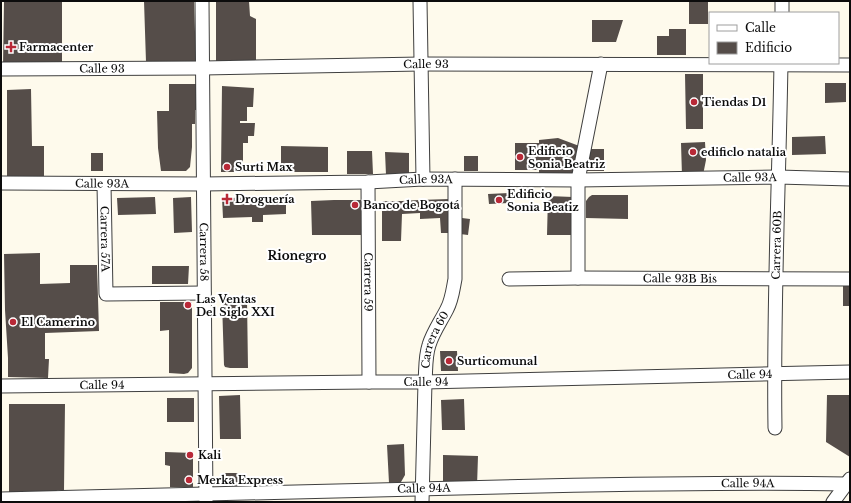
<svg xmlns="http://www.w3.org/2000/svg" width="851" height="503" font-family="'Libre Baskerville',serif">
  <rect width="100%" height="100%" fill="#fefaec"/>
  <path fill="#554d49" d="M4 1H62V66H3Z
    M144 1H194L196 63 146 62Z
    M216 1H249L250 16 256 19V65H216Z
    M689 1H708V24H689Z
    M592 20H623L616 42H592Z
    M669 29H686V55H657V36H669Z
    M685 74H703V129H686Z
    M825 83H846V102L825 103Z
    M169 84H199L200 110H195V124H192V147L190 167 186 171H161L158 148 157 111H169Z
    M222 86 254 88 253 107H247V121H240V123H255L254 136H248V143H243V172H221Z
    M31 89 32 146H44V176H7V90Z
    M825 136 826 154 792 155V137Z
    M558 138 582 147 574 175 539 173V170H515V143H539V140Z
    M705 142 706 160 703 175 682 176 681 143Z
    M281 146 328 147V172H281Z
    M587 149H604V171H587Z
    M347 151H372L373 174H347Z
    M385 152 409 153V174L386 175Z
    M91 153H103V171H91Z
    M464 156H478V171H464Z
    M509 193V203L489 204 488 194Z
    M592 195H628V219L586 218V201L589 197Z
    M548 196 573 197V235H547Z
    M155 197 156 214 118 215 117 198Z
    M191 197 192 232 174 233 173 198Z
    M286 197V214L263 215V222H252V217L223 218 222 198Z
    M449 199 453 233H441L440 218 420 219V213L402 214 401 241H382V201H402L419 200Z
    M334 200H361V235H312L311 201Z
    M462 218 470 219 468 235 460 234Z
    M40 253V284L70 283V265H97L99 331 45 333V359H49L48 378 8 377V358L5 310 4 254Z
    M152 266H189L188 284H152Z
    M843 286H850V306H843Z
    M247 300 248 368H230L225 367 224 365 222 301Z
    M160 302H192V368L188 373 184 374 169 373V330L160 331Z
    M440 351H457L458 371H441Z
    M240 395 241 439H220L219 396Z
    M827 395H850V457L826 442Z
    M167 398H194V422H167Z
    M464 399 465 430H442L441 400Z
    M9 404H65L64 490H58L53 493H9Z
    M404 444 405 475 401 482 389 483 387 445Z
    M165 452 193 453V487H170V466L165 465Z
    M443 455 478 456 477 486 443 485Z
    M224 473H243V486H229L224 482Z"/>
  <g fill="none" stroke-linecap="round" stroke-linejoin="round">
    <g stroke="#3f3f3f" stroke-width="15">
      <g id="minor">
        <path id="s1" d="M202 1 206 502"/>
        <path d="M420 1 423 179"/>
        <path d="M782 13V1"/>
        <path id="s2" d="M1 69 203 68 421 64 850 65"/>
        <path id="s3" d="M368 182 369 382"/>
        <path id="s4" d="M1 183 203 184 368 182 423 179 578 180 778 177 850 179"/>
        <path id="s5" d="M104 184 106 294 204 293"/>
        <path d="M578 278V180L601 64"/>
        <path id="s6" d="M509 279 578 278 850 279"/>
        <path id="s7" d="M1 386 369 382H425L850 372"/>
        <path id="s8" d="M775 428C773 306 779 185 781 63"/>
        <path id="s9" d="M1 499C181 494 361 489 541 486 642 484 744 482 846 484"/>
        <path id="s10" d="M422 502 425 382C426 370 425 357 429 345 433 332 441 321 447 309 452 300 453 289 455 279V179"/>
        <path d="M833 502 850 479"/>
      </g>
    </g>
    <use href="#minor" stroke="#fff" stroke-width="13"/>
  </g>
  <g fill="#b82937" stroke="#fff" stroke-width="1.5">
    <path d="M9 41h4v4h4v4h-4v4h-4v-4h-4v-4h4z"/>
    <circle cx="694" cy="102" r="4"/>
    <circle cx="693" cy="152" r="4"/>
    <circle cx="520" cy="157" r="4"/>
    <circle cx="227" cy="167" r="4"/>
    <path d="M225 193h4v4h4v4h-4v4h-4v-4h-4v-4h4z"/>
    <circle cx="499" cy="200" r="4"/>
    <circle cx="355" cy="205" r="4"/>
    <circle cx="188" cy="305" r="4"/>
    <circle cx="13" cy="322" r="4"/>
    <circle cx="449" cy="361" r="4"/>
    <circle cx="190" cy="455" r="4"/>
    <circle cx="189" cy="480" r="4"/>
  </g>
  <g text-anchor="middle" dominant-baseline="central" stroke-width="4" stroke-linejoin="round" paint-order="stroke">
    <g font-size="11" font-weight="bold" fill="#0c0c0c" stroke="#fff" text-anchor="start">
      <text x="19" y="47">Farmacenter</text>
      <text x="702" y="102">Tiendas D1</text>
      <text x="528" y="151">Edificio<tspan x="528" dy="13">Sonia Beatriz</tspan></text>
      <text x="701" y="152">edificlo natalia</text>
      <text x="235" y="167">Surti Max</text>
      <text x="507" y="194">Edificio<tspan x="507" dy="13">Sonia Beatiz</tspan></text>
      <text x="235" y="199">Droguería</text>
      <text x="363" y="205">Banco de Bogotá</text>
      <text x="196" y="299">Las Ventas<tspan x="196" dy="13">Del Siglo XXI</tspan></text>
      <text x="21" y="322">El Camerino</text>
      <text x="457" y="361">Surticomunal</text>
      <text x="198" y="455">Kali</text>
      <text x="197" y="480">Merka Express</text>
    </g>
    <g font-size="11" fill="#0c0c0c" stroke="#fff">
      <text stroke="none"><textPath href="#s2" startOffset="425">Calle 93</textPath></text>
      <text stroke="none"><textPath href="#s2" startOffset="101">Calle 93</textPath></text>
      <text stroke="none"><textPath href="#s4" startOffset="749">Calle 93A</textPath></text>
      <text stroke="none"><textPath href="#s4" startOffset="425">Calle 93A</textPath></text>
      <text stroke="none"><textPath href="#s4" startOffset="101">Calle 93A</textPath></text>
      <text stroke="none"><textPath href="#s5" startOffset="55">Carrera 57A</textPath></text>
      <text stroke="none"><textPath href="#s8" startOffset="183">Carrera 60B</textPath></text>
      <text stroke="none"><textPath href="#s1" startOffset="251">Carrera 58</textPath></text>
      <text stroke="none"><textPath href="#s6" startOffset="171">Calle 93B Bis</textPath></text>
      <text stroke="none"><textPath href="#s3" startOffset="100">Carrera 59</textPath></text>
      <text stroke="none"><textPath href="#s10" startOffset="164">Carrera 60</textPath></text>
      <text stroke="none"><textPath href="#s7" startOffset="749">Calle 94</textPath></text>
      <text stroke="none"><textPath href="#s7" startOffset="425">Calle 94</textPath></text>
      <text stroke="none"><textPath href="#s7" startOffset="101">Calle 94</textPath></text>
      <text stroke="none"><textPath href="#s9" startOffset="747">Calle 94A</textPath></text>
      <text stroke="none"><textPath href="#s9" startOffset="423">Calle 94A</textPath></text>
    </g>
    <g font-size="12" font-weight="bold" fill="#0c0c0c" stroke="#fff">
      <text x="297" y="255">Rionegro</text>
    </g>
  </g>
  <rect width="851" height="503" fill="none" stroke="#0c0c0c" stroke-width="4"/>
  <rect x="709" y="12" width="130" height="52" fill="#ffffff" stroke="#9e9e9e"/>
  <rect x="717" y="25" width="20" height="6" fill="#ffffff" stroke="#9e9e9e"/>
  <text x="745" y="32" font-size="12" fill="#0c0c0c">Calle</text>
  <rect x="717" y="42" width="20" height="12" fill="#554d49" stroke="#9e9e9e"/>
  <text x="745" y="52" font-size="12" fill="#0c0c0c">Edificio</text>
</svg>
